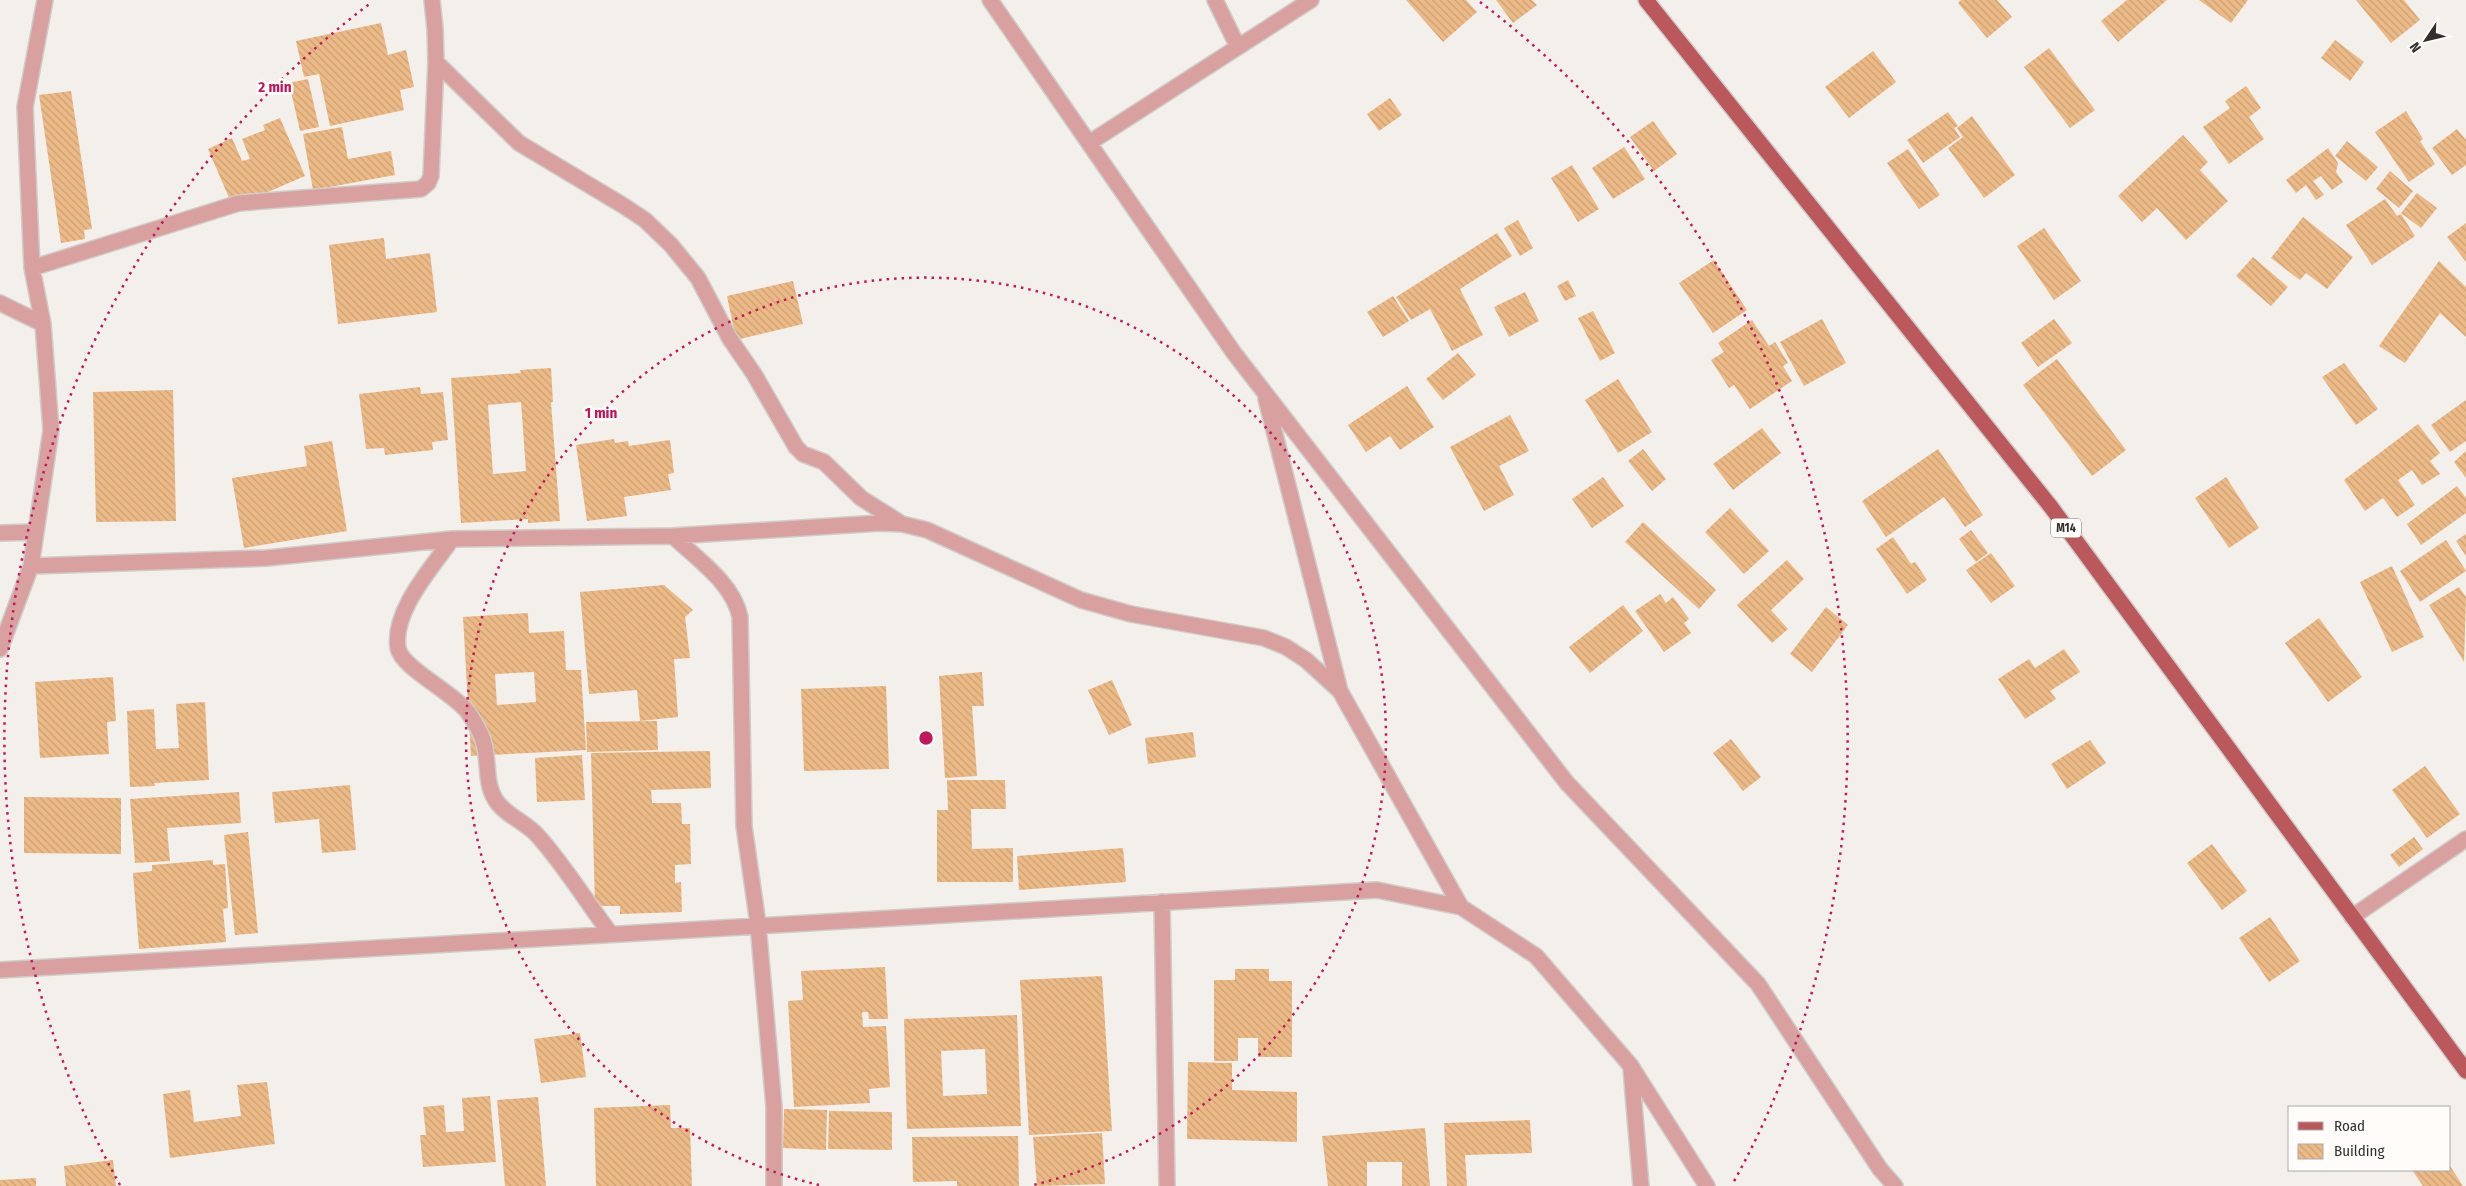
<svg xmlns="http://www.w3.org/2000/svg" width="2466" height="1186" font-family="'Fira Sans Condensed',sans-serif">
  <defs>
    <pattern id="building-back-hatch" width="6" height="6" patternUnits="userSpaceOnUse" patternTransform="scale(1.25)"><rect width="6" height="6" fill="#ecba86"/><path d="M-1 5l2 2M0 0l6 6M5-1l2 2" fill="none" stroke="#cba074"/></pattern>
  </defs>
  <rect width="100%" height="100%" fill="#f3efeb"/>
  <path fill="url(#building-back-hatch)" fill-rule="evenodd" d="M1406 0H1466L1477 12 1443 42Z
    M1496 0H1532L1537 5 1513 23Z
    M1961 0H1997L2012 17 1987 38 1958 3Z
    M2127 0H2167L2118 42 2101 21Z
    M2199 0H2248L2231 23Z
    M2356 0H2404L2420 20 2391 43Z
    M381 23 388 55 406 50 414 87 400 90 404 110 330 126 319 74 304 77 296 41Z
    M2335 40 2364 62 2350 81 2321 58Z
    M2049 48 2095 110 2070 128 2024 67Z
    M1873 51 1896 82 1849 118 1825 87Z
    M308 79 319 127 300 131 289 83Z
    M2246 86 2261 108 2249 117 2264 139 2229 164 2203 127 2230 108 2225 101Z
    M71 91 92 229 84 230 85 239 61 243 39 95Z
    M1390 98 1402 115 1379 131 1367 114Z
    M2406 111 2423 139 2420 141 2435 164 2409 182 2375 132Z
    M1948 112 1958 126 1954 128 1960 137 1923 163 1907 140Z
    M1972 116 2015 175 1984 198 1948 148 1963 137 1957 128Z
    M280 118 305 176 233 207 208 149 232 138 242 161 250 159 242 139 265 130 263 125Z
    M1653 121 1677 154 1654 171 1630 137Z
    M342 127 348 159 391 151 395 175 313 190 303 134Z
    M2457 129 2466 140V165L2452 175 2432 148Z
    M2183 135 2208 162 2200 170 2228 201 2186 240 2157 208 2142 222 2118 196Z
    M2347 141 2378 167 2366 181 2335 156Z
    M1624 147 1645 179 1613 199 1592 168Z
    M2328 148 2338 163 2336 172 2343 182 2332 190 2321 176 2313 181 2324 195 2316 200 2306 185 2296 193 2286 180Z
    M1908 149 1940 195 1919 209 1887 163Z
    M1572 165 1599 209 1578 222 1551 178Z
    M2390 171 2413 191 2399 208 2376 189Z
    M2417 193 2437 208 2421 228 2401 213Z
    M2385 199 2397 216 2401 214 2415 236 2372 265 2346 225Z
    M2303 217 2353 257 2327 289 2306 273 2300 280 2271 258Z
    M1518 220 1533 248 1520 256 1504 228Z
    M2466 223V262L2447 237Z
    M2044 228 2081 281 2054 300 2017 246Z
    M1497 233 1512 256 1460 289 1483 335 1452 351 1430 309 1411 320 1396 297Z
    M384 238 386 259 430 253 437 312 338 324 329 245Z
    M2253 257 2288 287 2271 306 2236 276Z
    M1714 260 1747 310 1713 333 1679 283Z
    M2439 261 2466 287V337L2440 313 2405 363 2379 346Z
    M1568 280 1576 296 1565 301 1557 286Z
    M793 281 803 324 736 340 727 296Z
    M1525 292 1539 321 1509 337 1494 307Z
    M1393 296 1409 321 1383 337 1367 312Z
    M1593 311 1615 353 1600 361 1578 318Z
    M1822 319 1846 363 1804 386 1780 342Z
    M2054 319 2072 343 2038 367 2021 343Z
    M1752 320 1769 346 1775 342 1788 363 1783 366 1792 381 1750 409 1734 385 1729 388 1711 360 1724 352 1718 343Z
    M1458 353 1476 375 1443 400 1426 379Z
    M2057 359 2126 450 2092 476 2023 385Z
    M2344 363 2378 409 2356 425 2322 377Z
    M551 368 553 402H551L560 521 528 523V519L461 523 451 378 521 373 520 370ZM521 402 526 471 493 474 488 405Z
    M1618 379 1652 432 1618 453 1585 400Z
    M1407 386 1434 427 1400 450 1390 436 1366 452 1348 425Z
    M420 387 421 394 443 392 448 440 432 442 433 450 385 455 384 448 366 449 359 394Z
    M173 390 176 521 96 522 93 392Z
    M2466 400V441L2450 452 2431 425Z
    M1510 415 1529 451 1499 466 1514 495 1484 511 1450 447Z
    M2418 424 2440 453 2430 461 2440 474 2422 485 2412 470 2398 480 2415 505 2397 517 2383 498 2365 511 2344 480Z
    M1762 428 1781 453 1733 490 1713 464Z
    M614 439 615 443 628 441 629 446 670 440 674 473 668 474 671 490 624 497 627 516 587 521 576 445Z
    M332 441 347 531 244 548 232 478 307 466 304 446Z
    M1643 449 1666 479 1652 491 1628 461Z
    M1938 449 1983 515 1965 527 1944 497 1886 537 1862 501Z
    M2466 451V478L2454 462Z
    M1603 477 1624 506 1592 528 1572 499Z
    M2226 477 2259 528 2229 548 2195 498Z
    M2457 486 2466 498V513L2421 545 2407 524Z
    M1730 508 1769 551 1744 574 1705 532Z
    M1643 522 1716 590 1699 609 1625 542Z
    M1971 530 1988 553 1976 562 1959 539Z
    M2466 534V556L2456 541Z
    M1893 537 1911 564 1915 562 1927 580 1907 594 1876 549Z
    M2446 540 2466 571 2420 602 2400 571Z
    M1991 553 2015 586 1991 603 1966 570Z
    M1787 560 1804 579 1771 610 1788 629 1772 643 1737 605Z
    M2392 566 2424 637 2392 652 2360 582Z
    M664 585 693 610 685 617 690 658 674 659 678 717 640 721 637 690 589 694 580 592Z
    M2459 587 2466 597 2464 662 2429 605Z
    M1660 594 1666 603 1673 597 1689 619 1684 623 1691 633 1664 652 1635 611Z
    M1623 605 1643 631 1590 673 1569 647Z
    M1826 607 1848 625 1812 672 1790 654Z
    M528 613 529 633 564 631 566 670H581L586 750 471 756 463 617ZM534 672 536 702 497 705 495 674Z
    M2319 618 2362 677 2328 702 2285 643Z
    M2064 649 2080 672 2050 691 2056 699 2025 719 1998 679 2029 659 2035 668Z
    M982 672 984 706H972L977 776 945 778 939 676Z
    M113 677 116 721 107 722 109 754 40 758 35 682Z
    M1112 680 1132 725 1109 735 1088 690Z
    M886 686 889 769 804 771 801 689Z
    M205 702 209 780 154 783 155 786 130 787 127 711 154 709 156 749 179 748 176 704Z
    M657 721 658 750 587 752 586 722Z
    M1193 732 1196 757 1148 764 1145 738Z
    M1731 739 1761 777 1743 791 1713 753Z
    M2090 740 2106 763 2067 789 2051 764Z
    M710 751 711 788 651 790 652 803H681L682 824H690L691 864 675 865V883L681 882 682 912 620 914V906H595L591 753Z
    M582 755 585 800 537 802 535 758Z
    M2425 766 2460 814 2427 838 2392 790Z
    M947 780H1005L1006 809H971L972 849 1013 848V882H937V810H948Z
    M350 785 356 850 322 853 319 819 275 823 272 792Z
    M239 792 241 823 167 828 170 861 135 863 130 799Z
    M24 797 121 798V854L24 853Z
    M248 832 258 933 235 935 224 835Z
    M2414 837 2423 849 2399 867 2390 855Z
    M2212 844 2247 891 2222 910 2187 863Z
    M1123 848 1126 882 1019 890 1017 856Z
    M213 860V865L225 864 228 908 223 909 226 942 139 949 133 873 152 871V865Z
    M2270 917 2300 961 2269 982 2239 938Z
    M885 967 888 1019H869L868 1012H862L863 1027 886 1026 890 1087 869 1089 870 1103 794 1107 788 1001 803 1000 801 971Z
    M1235 969H1269V981H1292V1057H1258V1038H1238V1061H1214V980H1235Z
    M1102 976 1112 1131 1029 1135 1020 980Z
    M1017 1015 1021 1126 907 1129 904 1019ZM985 1049 987 1094 943 1096 941 1051Z
    M580 1033 586 1077 541 1083 534 1039Z
    M1188 1062 1232 1063V1090L1297 1092V1142L1187 1139Z
    M267 1082 275 1144 170 1158 163 1094 190 1090 194 1122 241 1116 237 1085Z
    M490 1096 496 1162 423 1167 420 1135H426L423 1107 444 1105 446 1132 464 1131 462 1098Z
    M538 1097 546 1186H505L497 1100Z
    M670 1105 671 1128H690L692 1186H596L594 1108Z
    M784 1109 827 1110 826 1150 783 1148Z
    M829 1111 892 1112V1150L828 1149Z
    M1530 1120 1532 1153 1465 1155 1467 1186H1447L1444 1123Z
    M1425 1128 1430 1186H1402V1162H1367V1186H1328L1322 1136Z
    M1102 1133 1105 1184 1037 1186 1033 1137Z
    M1018 1136 1019 1186H957V1181L913 1182 912 1137Z
    M113 1160 116 1186H66L64 1166Z
    M2450 1166 2463 1186H2423L2412 1170H2450Z
    M36 1178V1186H0V1180Z"/>
  <g fill="none" stroke-linecap="round" stroke-linejoin="round">
    <g stroke="#d0cdc9" stroke-width="18">
      <path id="minor" d="M990 0 1234 353 1567 783 1758 984 1880 1169 1895 1186
        M1215 0 1238 47
        M436 62 519 143 624 206 645 220 671 245 698 278 730 339 754 374 796 447 803 454 824 462 861 498 899 522
        M1089 143 1311 0
        M32 268 239 203 421 189 428 183 431 176 436 62 435 29 432 0
        M0 303 43 324
        M1266 399 1340 691
        M0 533 36 532
        M673 536C697 559 733 583 740 617L744 826 758 924 774 1107V1186
        M452 539C432 568 392 611 398 648 401 667 452 692 467 711 473 719 482 734 484 744 489 762 485 783 495 799 504 815 526 822 538 836 564 865 586 901 610 933
        M31 566 267 558 452 539 673 536 880 523 902 524 927 530 1081 600 1131 614 1264 638 1286 647 1306 660 1340 691 1461 907
        M0 649 31 566 51 430 43 324 32 268 25 107 45 0
        M1162 902 1167 1186
        M2352 917 2466 839
        M0 970 1377 890 1461 907 1536 956 1631 1066 1707 1186
        M1631 1069 1641 1186"/>
    </g>
    <g stroke="#d0cdc9" stroke-width="18">
      <path id="major" d="M1646 0 2051 507 2466 1071"/>
    </g>
    <use href="#minor" stroke="#d8a09e" stroke-width="15"/>
    <use href="#major" stroke="#ba585b" stroke-width="15"/>
  </g>
  <g fill="none" stroke="#c2185b" stroke-width="2.5" stroke-dasharray="2.5 5">
    <path d="M819 1185A460 460 0 1 1 1033 1185"/>
    <path d="M120 1185A921 921 0 0 1 372 2M1480 2A921 921 0 0 1 1732 1185"/>
  </g>
  <g text-anchor="middle" dominant-baseline="central" stroke-width="5" stroke-linejoin="round" paint-order="stroke">
    <rect fill="#fffcfa" stroke="#706d6c" stroke-width="1" x="2051" y="518.5" width="30" height="19" rx="4"/>
    <g font-size="12" font-weight="bold" fill="#32302f">
      <text x="2066" y="528">M14</text>
    </g>
  </g>
  <circle cx="926" cy="738" r="8" fill="#c2185b" stroke="#fffcfa" stroke-width="2.5"/>
  <g font-size="15" text-anchor="middle" font-weight="bold" fill="#c2185b" stroke="#fffcfa" stroke-width="5" stroke-linejoin="round" paint-order="stroke">
    <text x="275" y="92">2 min</text>
    <text x="601" y="418">1 min</text>
  </g>
  <rect x="2288" y="1106" width="162" height="65" fill="#fffcfa" stroke="#adaaa9"/>
  <rect x="2298" y="1122" width="25" height="8" fill="#ba585b" stroke="#adaaa9"/>
  <text x="2334" y="1131" font-size="15" fill="#32302f">Road</text>
  <rect x="2298" y="1144" width="25" height="15" fill="url(#building-back-hatch)" stroke="#adaaa9"/>
  <text x="2334" y="1156" font-size="15" fill="#32302f">Building</text>
  <g transform="translate(2426 40) rotate(235)" stroke="#fffcfa" stroke-width="4" paint-order="stroke">
  <path d="M0-4L9 19L0 12L-9 19Z" fill="#32302f"/>
  <text y="-8" font-size="14" font-weight="bold" text-anchor="middle" fill="#32302f">N</text>
  </g>
</svg>
